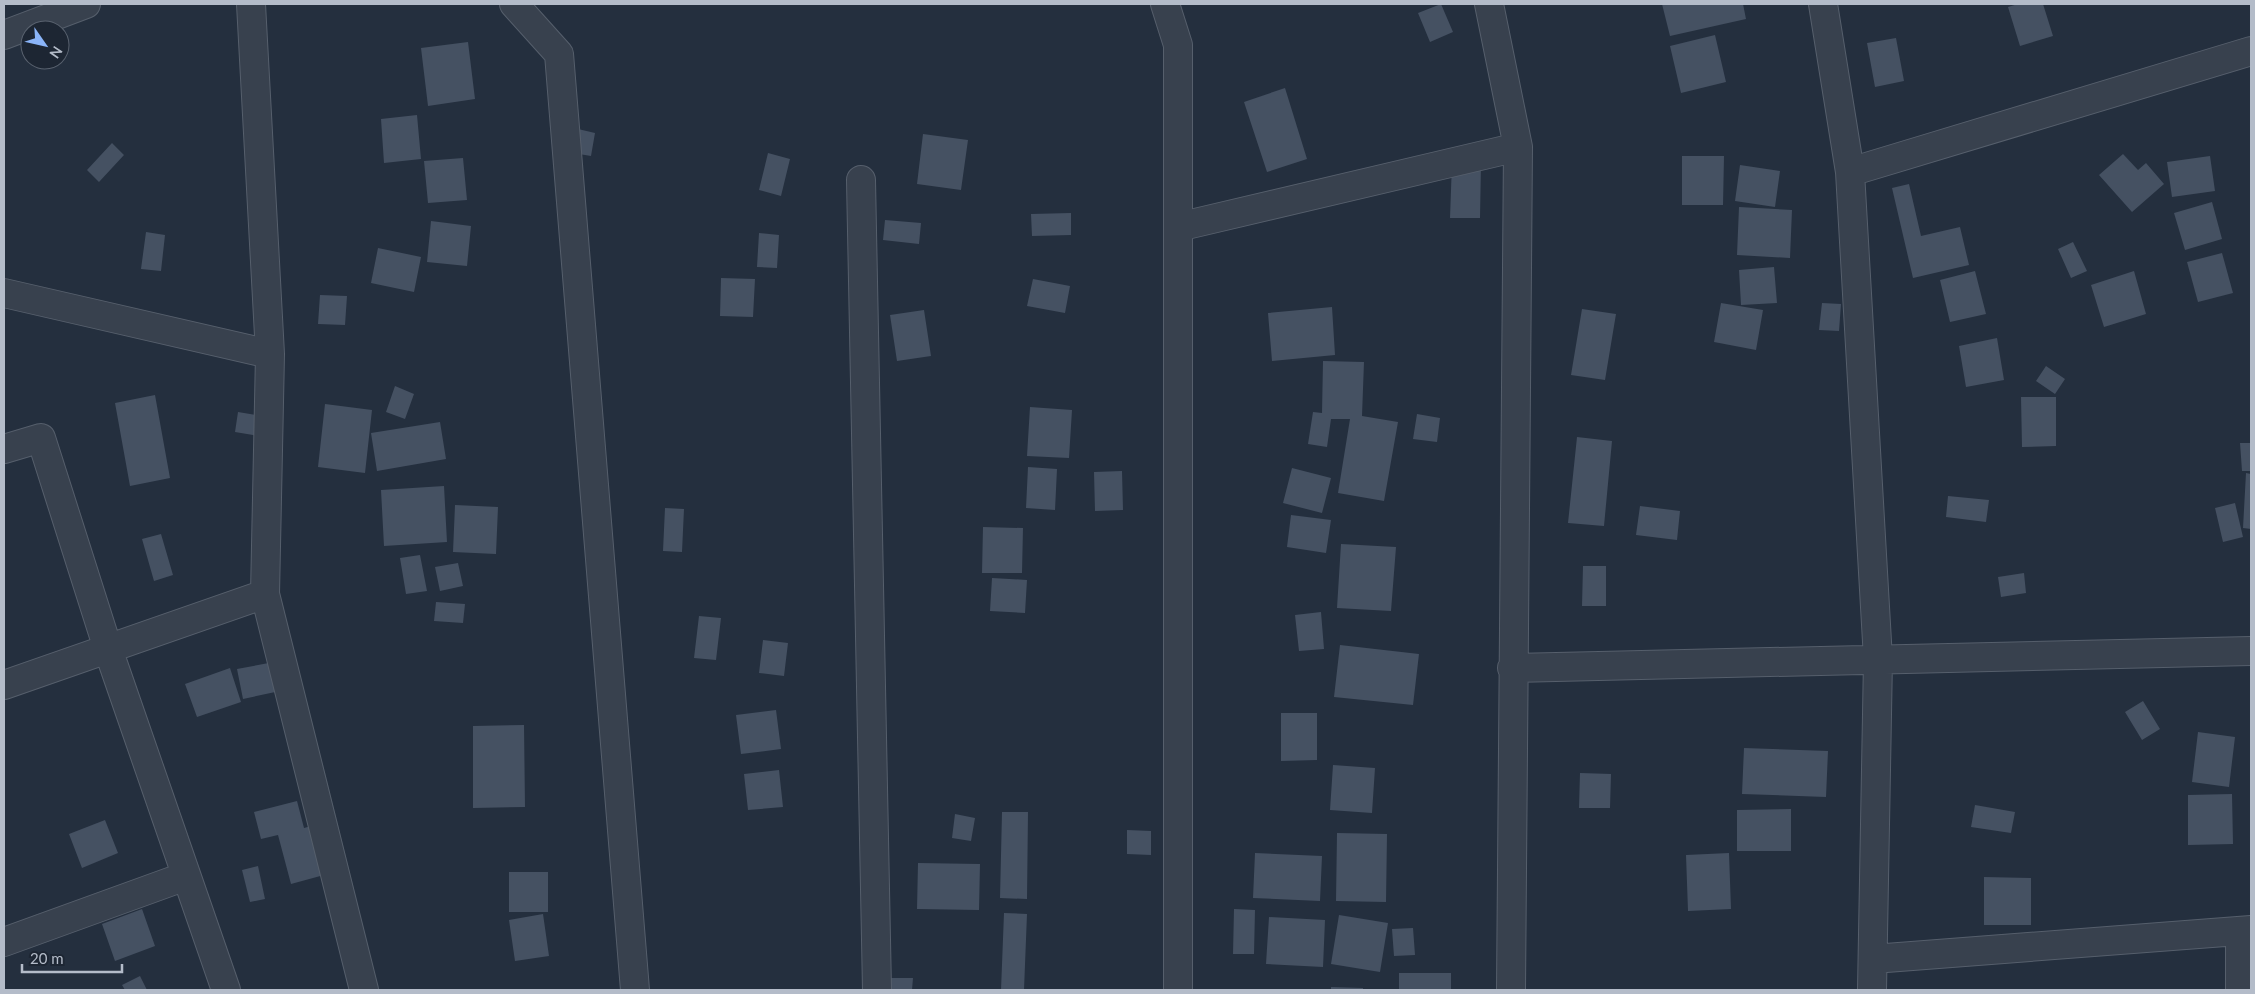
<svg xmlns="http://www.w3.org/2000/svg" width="2255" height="994" font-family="Lato,sans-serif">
  <rect width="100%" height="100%" fill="#242f3e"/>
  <path fill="#455162" d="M1441 4 1453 32 1430 42 1418 13Z
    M1662 4H1743L1746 19 1670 36Z
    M2018 4H2043L2053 36 2020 46 2008 7Z
    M1715 35 1726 82 1681 93 1670 46Z
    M1896 38 1904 81 1875 87 1867 43Z
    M468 42 475 99 428 106 421 48Z
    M1285 88 1307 159 1267 172 1244 102Z
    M417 115 421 159 384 163 381 119Z
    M578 129 595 133 591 156 573 153Z
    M923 134 968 140 961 190 917 184Z
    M112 143 124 155 99 182 87 170Z
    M768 153 790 159 781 196 759 190Z
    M2123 154 2138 170 2146 163 2164 184 2132 212 2099 175Z
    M1682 156H1724L1723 205H1682Z
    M2210 156 2215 191 2172 197 2167 162Z
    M463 158 467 200 428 203 424 161Z
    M1452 162 1481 163 1480 218H1450Z
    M1740 165 1780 171 1775 207 1735 201Z
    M1909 184 1921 236 1960 227 1969 265 1913 278 1892 188Z
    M2212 202 2222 239 2185 250 2174 213Z
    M1739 207 1792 210 1790 258 1737 255Z
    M1071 213V235L1032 236 1031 214Z
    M885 220 921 223 919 244 883 240Z
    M431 221 471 226 467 266 427 262Z
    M146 232 165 235 161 271 141 269Z
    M759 233 779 235 777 268 757 267Z
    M2073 242 2087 271 2071 278 2058 249Z
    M378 248 421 257 414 292 371 283Z
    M2222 253 2233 293 2198 302 2187 262Z
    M1774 267 1777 303 1741 305 1739 270Z
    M1975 271 1986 314 1950 322 1940 280Z
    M2134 271 2146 314 2104 327 2091 285Z
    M721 278 755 279 753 317 720 316Z
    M1033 279 1070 286 1065 313 1027 306Z
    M320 295 347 296 345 325 318 324Z
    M1721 303 1763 310 1756 350 1714 342Z
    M1822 303 1841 304 1839 331 1819 330Z
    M1332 307 1335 355 1272 361 1268 313Z
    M1582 309 1616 314 1605 380 1571 375Z
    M924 310 931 356 897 361 890 315Z
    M1997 338 2004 380 1966 387 1959 346Z
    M1323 361 1364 362 1362 416 1398 422 1384 501 1338 493 1350 419H1331L1327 447 1308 444 1313 412 1322 413Z
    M2046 366 2065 379 2055 394 2036 381Z
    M395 386 414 394 405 419 386 412Z
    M155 395 170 478 130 486 115 403Z
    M2021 397H2056V446L2022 447Z
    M325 404 372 410 365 473 318 467Z
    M1030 407 1072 410 1069 458 1027 456Z
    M238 412 262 416 259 436 235 432Z
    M1417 414 1440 418 1437 442 1413 439Z
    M440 422 446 459 377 471 371 433Z
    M1577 437 1612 441 1604 526 1568 523Z
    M2240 443H2251V471H2242Z
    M1028 467 1057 469 1055 510 1026 508Z
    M1292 468 1331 478 1322 513 1283 503Z
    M1122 471 1123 510 1095 511 1094 472Z
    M2246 473 2251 474V529L2243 528Z
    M444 486 447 542 384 546 381 490Z
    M1948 496 1989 500 1986 522 1946 517Z
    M2235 503 2243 537 2223 542 2215 508Z
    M455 505 498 507 496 554 453 552Z
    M1640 506 1680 511 1677 540 1636 535Z
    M665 508 684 509 682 552 663 551Z
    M1291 515 1331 520 1326 553 1287 547Z
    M983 527 1023 528 1022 573H982Z
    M161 534 173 575 154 581 142 539Z
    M1341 544 1396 547 1391 611 1337 608Z
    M420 555 427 591 406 594 400 558Z
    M458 563 463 586 440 591 435 567Z
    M1583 566H1606V606H1582Z
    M2024 573 2026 593 2001 597 1998 577Z
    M992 578 1027 580 1025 613 990 611Z
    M436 602 465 604 463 623 434 621Z
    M1321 612 1324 649 1299 651 1295 615Z
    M699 616 721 618 716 660 694 658Z
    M763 640 788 643 784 676 759 673Z
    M1340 645 1419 654 1413 705 1334 697Z
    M274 662 280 691 243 699 237 669Z
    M230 668 241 702 197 717 185 684Z
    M2143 701 2160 729 2142 740 2125 712Z
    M776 710 781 749 741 754 736 715Z
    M1281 713H1317V760L1281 761Z
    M524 725 525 807 473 808V726Z
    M2198 732 2235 737 2229 787 2192 782Z
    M1744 748 1828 751 1826 797 1742 794Z
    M1333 765 1375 768 1372 813 1330 810Z
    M779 770 783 807 748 810 744 774Z
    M1580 773 1611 774 1610 808H1579Z
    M2232 794 2233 844 2188 845V795Z
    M297 801 304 828 322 823 335 872 291 884 278 835 261 839 254 812Z
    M1975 805 2015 812 2011 833 1971 827Z
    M1791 809V851H1737V810Z
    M1002 812H1028L1027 899 1000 898Z
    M955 814 975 818 971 841 952 838Z
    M105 820 118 853 82 868 69 834Z
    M1127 830 1151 831V855L1127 854Z
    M1337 833 1387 834 1386 902 1336 901Z
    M1255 853 1322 856 1320 901 1253 898Z
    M1729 853 1731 909 1688 911 1686 855Z
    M918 863 980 864 979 910 917 909Z
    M258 866 265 899 250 902 242 870Z
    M509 872H548V912H509Z
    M1984 877 2031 878V925H1984Z
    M142 909 155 946 115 961 102 924Z
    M1234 909 1255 910 1254 954H1233Z
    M1004 913 1027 914 1024 990H1001Z
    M543 914 549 956 515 961 509 920Z
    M1339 915 1388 923 1380 972 1331 964Z
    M1269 917 1325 920 1323 967 1266 964Z
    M1413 928 1415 955 1394 956 1392 929Z
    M1399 973H1451V990H1399Z
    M140 976 147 990H125L122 985Z
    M890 978H913L912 990H890Z
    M1331 987 1363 988V990H1331Z"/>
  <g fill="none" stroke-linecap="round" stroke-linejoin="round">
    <g stroke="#565f6c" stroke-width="30">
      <path id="minor" d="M251 4 270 354 265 594 364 990
        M514 4 559 54 635 990
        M1165 4 1178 45V990
        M1489 4 1518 147 1511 990
        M1823 4 1850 172 1878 659 1872 990
        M4 35 86 4
        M1850 172 2251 51
        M861 180 877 990
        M1178 227 1518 147
        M4 293 270 354
        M4 449 41 438 108 649 226 990
        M1512 668 2251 651
        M4 685 265 594
        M4 942 186 876
        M1873 959 2251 930
        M2240 990V931"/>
    </g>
    <use href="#minor" stroke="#38414e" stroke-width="28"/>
  </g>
  <rect width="2255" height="994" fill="none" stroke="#b4bcc9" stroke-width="10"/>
  <g transform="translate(45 45) rotate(124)"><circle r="24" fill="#1d2633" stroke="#59626f"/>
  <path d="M0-4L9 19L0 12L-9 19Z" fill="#8ab4f8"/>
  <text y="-8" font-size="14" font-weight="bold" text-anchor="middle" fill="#b4bcc9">N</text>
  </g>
  <path d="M22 964v8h100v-8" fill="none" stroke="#b4bcc9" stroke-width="2.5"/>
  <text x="30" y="964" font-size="15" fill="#b4bcc9" stroke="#1d2633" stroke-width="4" paint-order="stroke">20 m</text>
</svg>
